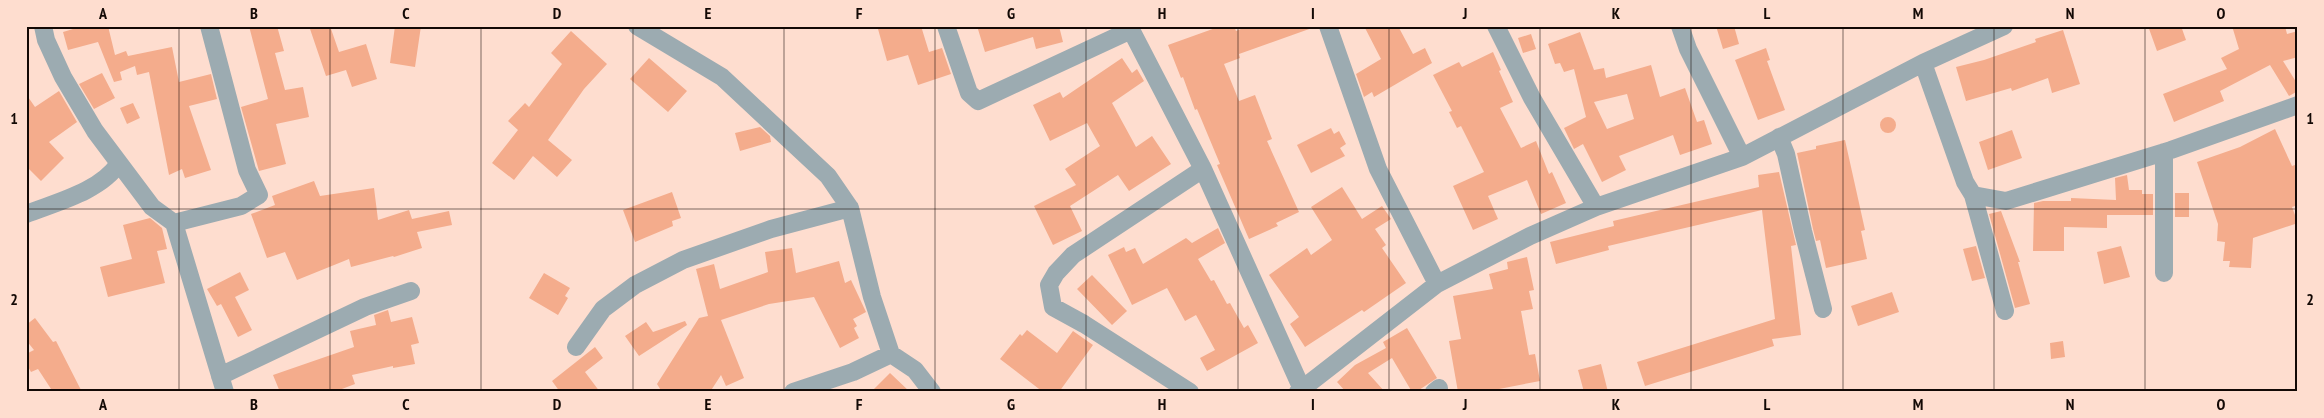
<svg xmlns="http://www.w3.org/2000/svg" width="2324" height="418" font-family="'PT Sans Narrow',sans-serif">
  <rect width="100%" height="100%" fill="#feddcf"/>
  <path fill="#f4ac8c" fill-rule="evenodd" d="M83 26H108L115 55 126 51 128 56 172 47 179 82 211 74 217 99 189 106 211 170 185 178 182 169 169 175 149 72 137 75 135 66 120 72 122 80 114 82 98 42 68 50 63 32Z
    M249 26H277L284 51 275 53 285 90 303 87 309 117 276 124 286 164 259 171 241 107 268 99Z
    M309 26H330L339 52 366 44 377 79 352 87 346 70 326 76Z
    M395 26H421L415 67 390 63Z
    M889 26H921L929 52 942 48 951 74 918 85 908 55 887 61 878 29Z
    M977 26H1059L1063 42 1036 49 1033 37 985 52Z
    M1221 26H1234L1236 31 1248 26H1312V28L1239 54 1240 58 1224 64 1239 101 1255 95 1272 139 1267 141 1299 212 1276 223 1278 226 1249 239 1217 165 1220 164 1197 109 1195 110 1183 77 1181 78 1168 45Z
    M1364 26H1398L1413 54 1425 48 1432 63 1374 97 1372 92 1364 97 1356 74 1381 59Z
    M1716 26H1734L1739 44 1723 49Z
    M2148 26H2181L2186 40 2157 51Z
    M2232 26H2285L2287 34 2298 31V57L2283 61 2298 85V91L2289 96 2270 65 2220 91 2224 101 2174 122 2163 94 2227 69 2221 58 2239 49Z
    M2063 30 2080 84 2052 93 2048 78 2012 91 2011 88 1966 101 1956 67 1984 60 2036 42 2035 39Z
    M571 31 607 64 584 89 548 140 572 160 557 177 533 156 514 180 492 163 518 130 508 121 525 103 529 107 562 64 551 53Z
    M1580 32 1594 70 1604 68 1606 78 1651 65 1660 97 1685 88 1697 122 1704 120 1712 144 1680 155 1673 135 1619 156 1626 170 1602 182 1583 144 1574 149 1564 128 1586 117 1574 69 1564 72 1560 63 1555 64 1548 44ZM1627 94 1634 119 1607 129 1594 102Z
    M1531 34 1536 49 1523 53 1518 38Z
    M1766 48 1770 60 1767 61 1785 110 1758 120 1735 60Z
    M1493 52 1501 70 1499 71 1513 102 1500 108 1521 148 1536 141 1549 174 1552 172 1566 203 1541 214 1527 180 1488 196 1498 219 1473 230 1453 186 1484 172 1461 126 1457 128 1449 112 1452 111 1433 75 1459 62 1462 67Z
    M649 58 687 91 668 112 630 79Z
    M1122 58 1132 73 1137 69 1144 81 1112 103 1136 147 1152 136 1171 164 1129 191 1118 175 1070 206 1082 231 1053 245 1034 206 1076 185 1065 169 1100 146 1087 123 1050 141 1033 105 1060 92 1063 98Z
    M102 73 115 98 94 109 79 84Z
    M59 91 77 122 49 142 64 158 41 181 26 166V94L35 107Z
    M133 103 140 118 127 124 120 108Z
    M1880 125a8 8 0 1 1 16 0a8 8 0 1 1-16 0Z
    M760 127 770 136 771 142 740 151 735 133Z
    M1331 128 1334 134 1339 131 1346 144 1340 148 1345 156 1311 173 1297 145Z
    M2275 129 2292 166 2298 164V205L2292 207 2298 223 2253 238 2251 268 2229 267 2230 261H2223L2225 242 2217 241 2218 224 2197 162 2240 147Z
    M2012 130 2022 158 1988 170 1979 142Z
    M1845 140 1865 230 1861 231 1867 259 1826 268 1820 240 1816 241 1813 229 1797 153 1816 149V146Z
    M1779 172 1796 245 1791 246 1801 335 1772 339 1774 346 1645 386 1637 362 1775 319 1762 210 1608 246 1609 250 1556 264 1550 242 1614 226 1613 221 1759 187 1758 175Z
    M2127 175 2129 190H2142V194H2153V215H2107V228L2064 227V251H2033L2034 203 2043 201H2071V198L2116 200 2115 178Z
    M314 181 320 196 374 188 378 220 409 210 412 219 449 211 452 225 417 232 422 248 394 257 393 256 351 267 349 259 297 280 285 252 267 258 251 214 275 205 272 196Z
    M1342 187 1362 219 1382 206 1391 219 1375 229 1386 245 1382 248 1406 283 1364 312 1362 310 1305 347 1290 324 1299 317 1269 275 1307 248 1311 255 1332 240 1311 207Z
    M672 192 681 218 672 221 673 226 635 242 623 210Z
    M2175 193H2189V217H2175Z
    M2001 211 2020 262H2018L2030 304 2015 308 1989 214Z
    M150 218 162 228 167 249 157 251 165 283 108 297 100 267 132 259 123 225Z
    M1218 228 1225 243 1198 259 1211 281 1214 280 1227 304 1230 303 1244 328 1248 325 1258 343 1207 371 1200 358 1215 350 1196 315 1185 321 1167 288 1132 305 1108 255 1124 247 1126 252 1135 248 1143 264 1186 238 1192 243Z
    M1976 246 1985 278 1972 281 1963 249Z
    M2121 246 2130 277 2104 284 2097 252Z
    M792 248 796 273 839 261 845 283 851 280 866 312 853 319 857 326 854 328 859 338 840 348 814 297 769 304 721 320 744 378 726 386 721 375 710 392H662L657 384 699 318 708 316 696 269 714 264 720 289 768 272 765 252Z
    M1527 257 1534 290 1529 291 1533 309 1521 311 1529 355 1535 354 1540 381 1499 389V392H1458L1449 341 1461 339 1453 296 1493 289 1489 274 1508 269 1507 262Z
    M240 272 249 290 235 297 252 330 238 337 221 304 217 306 207 289Z
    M544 273 570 288 565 296 568 298 558 315 529 298Z
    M1092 275 1127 311 1112 325 1077 289Z
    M1892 292 1899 312 1858 326 1851 306Z
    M388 310 391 322 412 317 419 343 411 345 415 364 393 368V366L352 375 355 384 334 392H280L273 375 354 347 350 331 376 325 374 315Z
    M35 318 53 342 56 341 82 392H53L38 369 31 372 26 363V354L34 350 26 340V325Z
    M685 321 687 325 639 356 625 336 646 322 653 332Z
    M1407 328 1437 378 1416 392H1412L1392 358 1368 373 1385 392H1346L1337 382 1355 365 1386 348 1383 342Z
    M1027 330 1057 353 1073 331 1093 345 1059 392H1043L1000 359 1020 334 1022 336Z
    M2063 341 2065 357 2051 359 2050 343Z
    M595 347 603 358 585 372 600 392H560L552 381Z
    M1601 364 1608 392H1584L1578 370Z
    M890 373 910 392H871Z"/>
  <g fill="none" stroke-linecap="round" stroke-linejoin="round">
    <path stroke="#9cabb1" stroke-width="18" d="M43 26 46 40 63 77 95 131 152 207 174 223 225 392
      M637 26 722 77 828 176 850 208 872 297 891 354 915 370 932 392
      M946 26 969 93 978 101 1131 30
      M1129 26 1203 169 1301 387
      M1328 26 1378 169 1437 284
      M1496 26 1532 98 1596 207
      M1680 26 1688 49 1742 157
      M1923 63 1965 182 1973 195 2006 201 2171 150 2298 105
      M1779 137 1786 154 1803 231 1823 309
      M1973 195 2005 311
      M26 214C57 202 101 191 119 163
      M174 223 241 206 259 195 247 170 209 26
      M2164 273V152
      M576 347 603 309 635 285 683 260 771 229 850 208
      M220 376 365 307 411 291
      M793 392 853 372 891 354
      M1190 392 1084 324 1053 307 1049 285 1056 273 1073 255 1203 169
      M1298 392 1437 284 1530 236 1596 207 1742 157 1923 63 2004 26
      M1434 392 1439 388"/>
  </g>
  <path fill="none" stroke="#130905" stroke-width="1" stroke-opacity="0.55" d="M179 26V392M330 26V392M481 26V392M633 26V392M784 26V392M935 26V392M1086 26V392M1238 26V392M1389 26V392M1540 26V392M1691 26V392M1843 26V392M1994 26V392M2145 26V392M26 209H2298"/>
  <rect width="2324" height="418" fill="none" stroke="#feddcf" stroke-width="55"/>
  <rect x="28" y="28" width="2268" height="362" fill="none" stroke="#130905" stroke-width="2"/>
  <g font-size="16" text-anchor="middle" font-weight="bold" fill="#130905">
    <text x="103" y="19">A</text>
    <text x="254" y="19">B</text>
    <text x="406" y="19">C</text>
    <text x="557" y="19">D</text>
    <text x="708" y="19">E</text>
    <text x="859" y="19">F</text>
    <text x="1011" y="19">G</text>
    <text x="1162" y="19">H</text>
    <text x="1313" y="19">I</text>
    <text x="1465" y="19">J</text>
    <text x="1616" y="19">K</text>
    <text x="1767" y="19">L</text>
    <text x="1918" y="19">M</text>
    <text x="2070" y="19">N</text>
    <text x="2221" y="19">O</text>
    <text x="14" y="124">1</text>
    <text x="2310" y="124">1</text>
    <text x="14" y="305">2</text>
    <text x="2310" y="305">2</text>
    <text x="103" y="410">A</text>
    <text x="254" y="410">B</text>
    <text x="406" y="410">C</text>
    <text x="557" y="410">D</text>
    <text x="708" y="410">E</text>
    <text x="859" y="410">F</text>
    <text x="1011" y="410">G</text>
    <text x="1162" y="410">H</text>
    <text x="1313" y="410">I</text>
    <text x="1465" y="410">J</text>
    <text x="1616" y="410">K</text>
    <text x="1767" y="410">L</text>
    <text x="1918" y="410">M</text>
    <text x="2070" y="410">N</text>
    <text x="2221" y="410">O</text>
  </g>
</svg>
